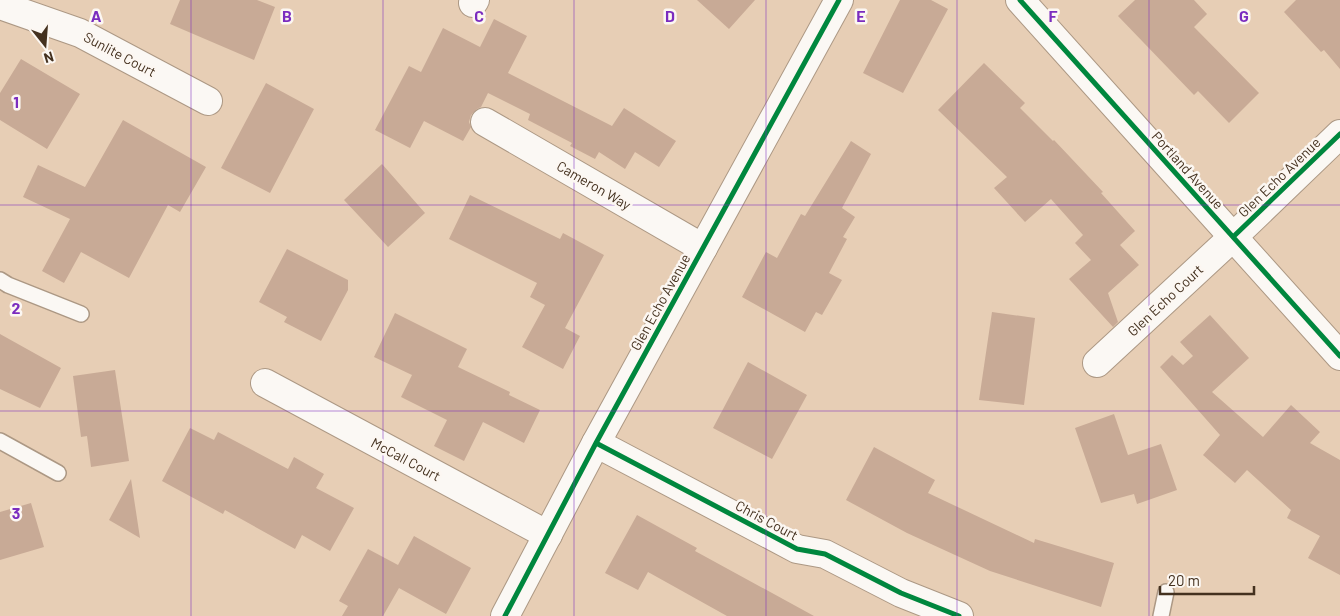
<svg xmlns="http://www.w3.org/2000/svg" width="1340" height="616" font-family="Barlow,sans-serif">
  <rect width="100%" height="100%" fill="#e7ceb5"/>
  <path fill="#c8aa96" d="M180 0H257L275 7 254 60 170 24Z
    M697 0H755L729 29Z
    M900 0H931L948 9 903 93 863 73Z
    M1135 0H1194L1207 14 1194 27 1259 93 1229 123 1198 91 1194 95 1118 16Z
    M1296 0H1340V69L1324 50 1321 52 1284 12Z
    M494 19 527 36 508 73 612 126 624 108 676 141 659 167 635 152 625 169 599 152 595 159 570 146 572 143 528 120 530 114 488 93 481 107 477 109 471 115 469 122 471 127 463 141 424 121 410 148 375 130 409 66 421 72 443 28 480 47Z
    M21 59 80 94 47 149 0 120V93Z
    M984 63 1025 103 1020 108 1053 141 1054 140 1103 192 1101 193 1135 231 1120 245 1139 265 1108 293 1118 322 1113 327 1069 279 1091 260 1075 243 1083 235 1051 199 1025 222 994 188 1007 177 938 110Z
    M266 83 314 109 270 193 221 168Z
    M123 120 206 167 180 212 168 205 129 278 81 252 64 283 42 271 70 219 23 197 38 165 85 187Z
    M851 141 871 154 842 208 855 217 843 237 847 239 829 273 842 280 822 315 816 312 805 332 742 297 766 252 777 258 801 214 805 216Z
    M382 164 425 213 388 247 344 200Z
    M470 195 560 239 563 233 604 255 565 328 580 336 563 369 522 347 545 305 530 297 537 283 449 239Z
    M287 249 348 280V290L321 341 284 322 287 317 259 302Z
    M992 312 1035 318 1024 405 979 400Z
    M395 313 467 349 458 367 510 392 509 395 540 410 524 443 483 422 464 461 434 446 447 420 401 397 412 375 374 357Z
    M1210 315 1249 358 1212 392 1263 437 1291 405 1320 432 1310 443 1340 460V575L1308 558 1320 536 1287 518 1291 510 1247 470 1235 483 1203 455 1220 435 1160 367 1172 355 1183 365 1193 356 1180 342Z
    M0 334 61 368 40 408 0 389Z
    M748 362 807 395 772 459 713 428Z
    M115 370 129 461 91 467 87 436 81 437 73 376Z
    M1114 414 1128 455 1161 444 1177 490 1137 504 1134 494 1101 503 1075 428Z
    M190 428 214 440 218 432 288 469 294 457 324 474 316 488 354 508 330 551 302 535 295 549 225 510 223 514 162 481Z
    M874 447 935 480 928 493 1034 543 1035 539 1114 563 1101 607 990 571 907 533 846 500Z
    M131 479 140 538 109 520Z
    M31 503 44 547 0 560V512Z
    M637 515 697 548 695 551 814 616H727L648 572 638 590 605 573Z
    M414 536 471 568 446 614 399 588 383 616H342L348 606 339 601 368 549 398 565Z"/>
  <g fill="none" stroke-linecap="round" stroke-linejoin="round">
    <g stroke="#ac9884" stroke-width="18">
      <path id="service" d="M0 280 8 285 81 314
        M0 441 58 473
        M1161 616 1166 592"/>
    </g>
    <g stroke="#ac9884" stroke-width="30">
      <path id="minor" d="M473 3 475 0
        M0 5 80 33 208 101
        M485 122 703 248
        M1097 363 1233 237 1340 356
        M265 383 548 535
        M596 443 797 549 825 554 901 593 959 616"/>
    </g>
    <g stroke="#ac9884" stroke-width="30">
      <path id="tertiary" d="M1020 0 1233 237 1340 134
        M505 616 596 443 839 0"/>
    </g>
    <use href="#service" stroke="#fbf8f4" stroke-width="15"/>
    <use href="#minor" stroke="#fbf8f4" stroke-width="28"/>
    <use href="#tertiary" stroke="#fbf8f4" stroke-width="28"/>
    <g stroke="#fcf7f2" stroke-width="8">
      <path id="cycleway" d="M1020 0 1340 356
        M1233 237 1340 134
        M596 443 797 549 825 554 901 593 959 616
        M505 616 596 443 839 0"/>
    </g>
    <use href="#cycleway" stroke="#00873e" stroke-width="5"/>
  </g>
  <path fill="none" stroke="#7b2cbf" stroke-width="1" stroke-opacity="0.55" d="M191 0V616M383 0V616M574 0V616M766 0V616M957 0V616M1149 0V616M0 205H1340M0 411H1340"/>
  <g text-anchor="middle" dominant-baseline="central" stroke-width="5" stroke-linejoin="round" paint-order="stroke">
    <g font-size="14" fill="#44311f" stroke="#fcf7f2">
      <text transform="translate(120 54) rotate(28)">Sunlite Court</text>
      <text transform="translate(1188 170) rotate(48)">Portland Avenue</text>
      <text transform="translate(1279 177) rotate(-44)">Glen Echo Avenue</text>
      <text transform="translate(594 185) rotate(30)">Cameron Way</text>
      <text transform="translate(1165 300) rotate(-43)">Glen Echo Court</text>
      <text transform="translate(660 302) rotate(-61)">Glen Echo Avenue</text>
      <text transform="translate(406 459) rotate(28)">McCall Court</text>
      <text transform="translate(767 520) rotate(28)">Chris Court</text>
    </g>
  </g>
  <g font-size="16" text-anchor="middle" font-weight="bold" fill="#7b2cbf" stroke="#fcf7f2" stroke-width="5" stroke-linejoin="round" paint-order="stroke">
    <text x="96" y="22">A</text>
    <text x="287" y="22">B</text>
    <text x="479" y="22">C</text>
    <text x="670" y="22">D</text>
    <text x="861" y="22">E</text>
    <text x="1053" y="22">F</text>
    <text x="1244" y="22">G</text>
    <text x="16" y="108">1</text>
    <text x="16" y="314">2</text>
    <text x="16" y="519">3</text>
  </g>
  <g transform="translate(45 45) rotate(163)" stroke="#fcf7f2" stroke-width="4" paint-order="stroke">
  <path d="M0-4L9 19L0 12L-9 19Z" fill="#44311f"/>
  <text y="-8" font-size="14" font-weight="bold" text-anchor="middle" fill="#44311f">N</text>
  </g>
  <path d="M1160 586v8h94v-8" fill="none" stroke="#44311f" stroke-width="2.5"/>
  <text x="1168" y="586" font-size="15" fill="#44311f" stroke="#fcf7f2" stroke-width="4" paint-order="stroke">20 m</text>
</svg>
